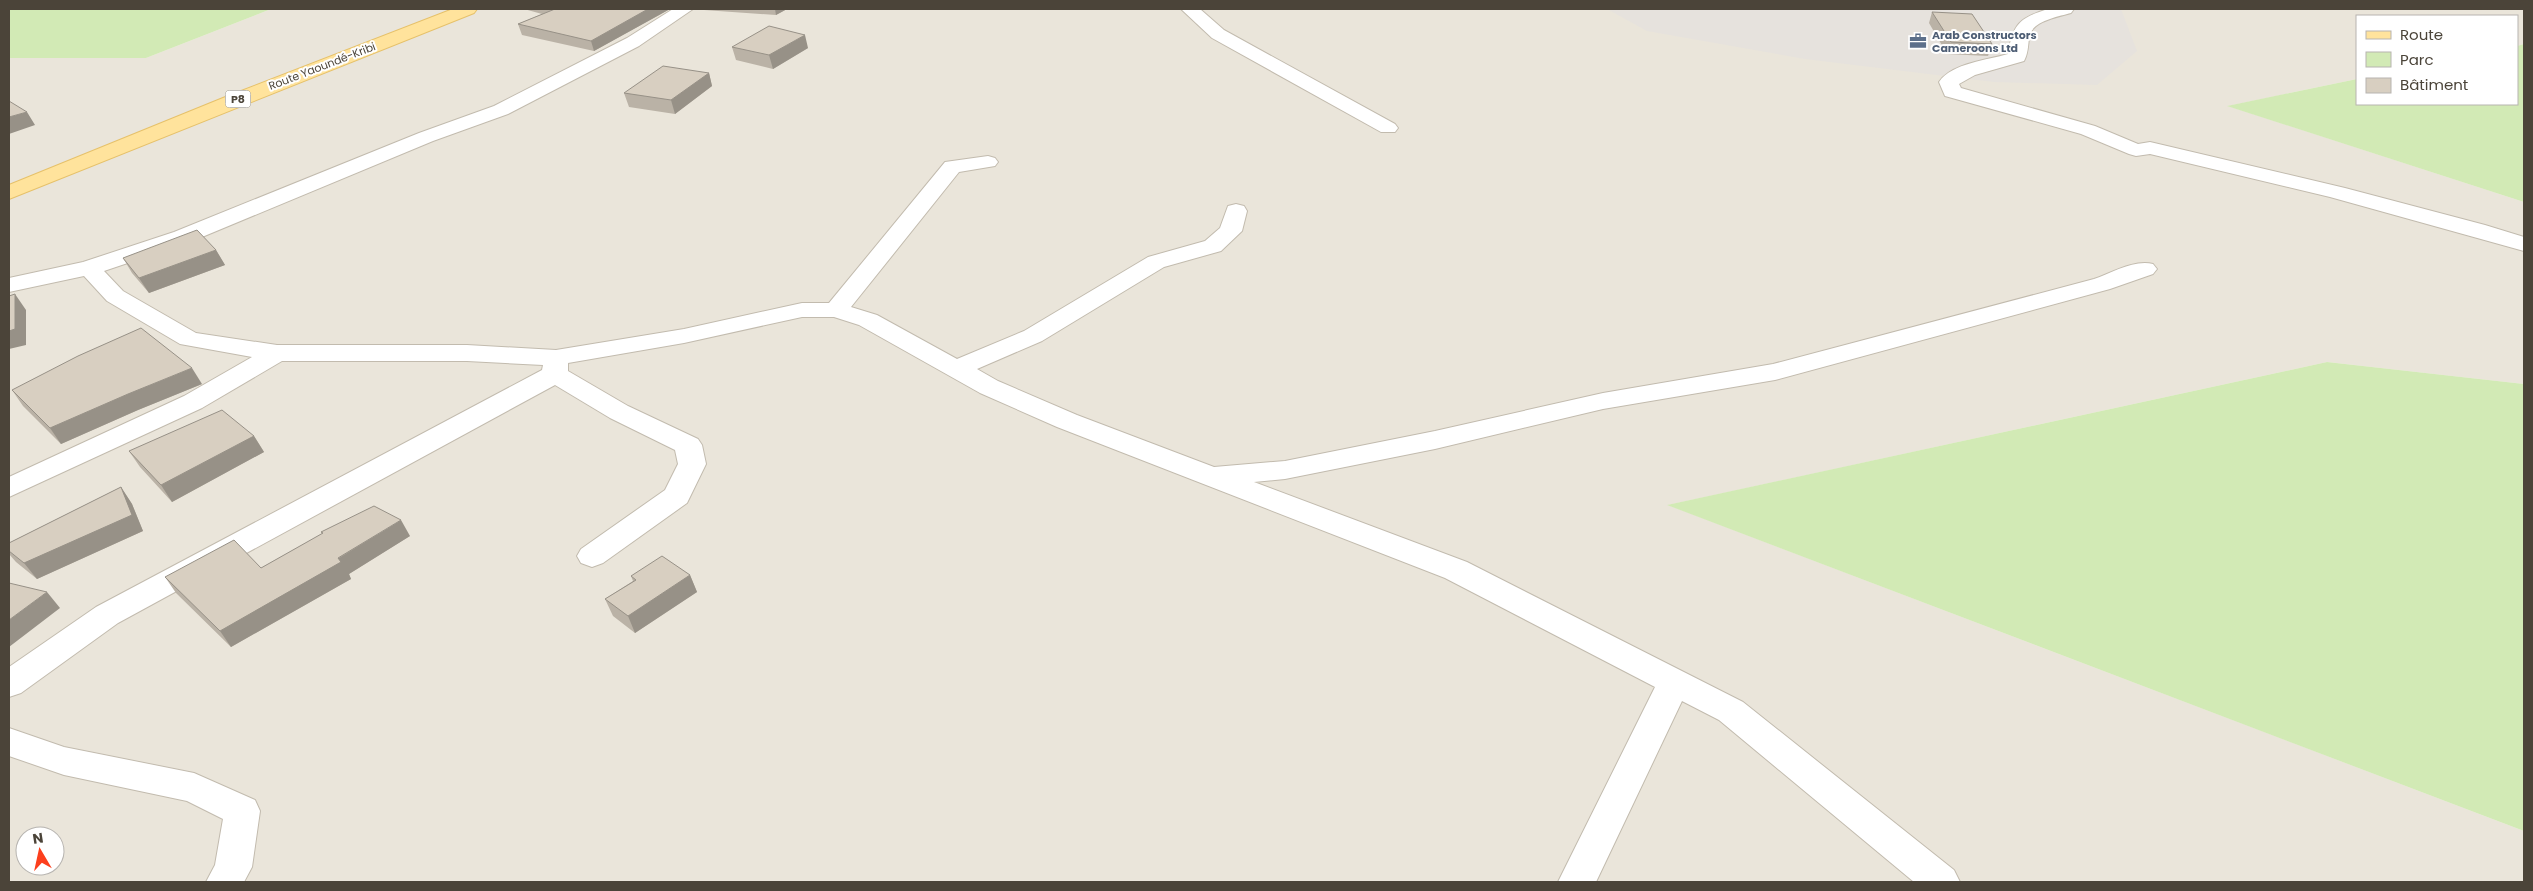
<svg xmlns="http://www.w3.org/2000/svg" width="2533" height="891" font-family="Poppins,sans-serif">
  <rect width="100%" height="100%" fill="#f6f3ec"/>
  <path fill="#eae5da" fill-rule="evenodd" d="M271 9H2524V44L2517 46V16H2357V79L2228 106 2524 202V384L2327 362 1668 505 2524 831V882H9V58H146ZM25 836H55V866H25Z"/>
  <path fill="#e6e2dd" d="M1607 9H2121L2137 51 2097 85 1994 82 1805 59 1647 31Z"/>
  <path fill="#d2eab5" d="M9 9H271L146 58H9Z
    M2524 44V202L2227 106 2357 79V104H2517V46Z
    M2327 362 2524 384V831L1667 505Z"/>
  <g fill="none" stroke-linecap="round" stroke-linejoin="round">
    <g stroke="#c2bbae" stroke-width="2">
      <path id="street" d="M673 9H693L639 46 508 114 433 141 190 242 104 271 123 291 196 333 277 345H467L556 350 684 329 802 303H829L945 162 988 156 995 158 998 162 995 166 959 172 851 307 877 315 957 359 1024 331 1148 257 1205 241 1220 228 1228 206 1236 204 1244 206 1247 211 1242 231 1221 251 1164 267 1042 341 977 369 998 381 1077 415 1214 467 1285 461 1435 431 1603 393 1773 364 2094 279C2111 273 2135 259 2153 264L2157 269 2153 274 2110 289 1775 380 1603 409 1435 449 1285 479 1254 482 1467 562 1743 702 1954 870 1960 882H1914L1719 720 1682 701 1596 882H1558L1655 687 1445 578 1057 427 980 393 859 325 834 317H802L684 343 568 363V371L628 406 698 439 702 445 706 464 687 503 603 563 592 567 581 563 577 556 581 549 665 490 678 464 675 450 610 418 555 385 118 623 21 693 9 697V667L96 607 542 370 543 365 467 361H282L202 408 9 497V477L184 396 252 357 180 344 107 301 84 276 9 292V278L83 262 174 232 419 133 494 106 627 38Z
        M1181 9H1200L1224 30 1395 124 1398 128 1395 132H1381L1212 38Z
        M2048 9H2074L2071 13C2057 17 2031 21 2029 38 2028 46 2028 54 2024 61L1975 75 1959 84 1961 88 2095 126 2138 144 2150 142 2345 188 2485 225 2524 237V251L2330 197 2150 154 2136 156 2129 154 2081 134 1945 96 1939 82C1952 63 1988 60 2008 54 2013 24 2019 18 2048 9Z
        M9 728 64 747 194 773 255 800 260 811 252 867 244 882H206L215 865 223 819 187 801 64 775 9 756Z"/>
    </g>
    <g stroke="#e6c16a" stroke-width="2">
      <path id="primary" d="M453 9H477L474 13 9 199V185L223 98Z"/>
    </g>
    <use href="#street" fill="#fff" fill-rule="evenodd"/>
    <use href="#primary" fill="#ffe39c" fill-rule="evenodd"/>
  </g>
  <path fill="#bab2a6" d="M524 9H670L594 51 522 35 518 24 542 14Z
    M690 9H787L776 15Z
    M1932 12 1992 44 1988 56 1947 54 1929 23Z
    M732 47 808 48 773 69 736 60Z
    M709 73 712 86 675 114 629 107 624 93Z
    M216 250 225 265 149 293 132 273 123 258Z
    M202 384 138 410 61 444 23 406 12 390Z
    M254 436 264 452 172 502 140 467 129 451Z
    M121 487 132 504 143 531 37 579 16 562 9 554V543Z
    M321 532 410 536 349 574 351 579 231 647 176 593 165 577 261 568 322 534Z
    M690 575 697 592 635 633 613 616 605 599 633 581 631 576Z"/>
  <path fill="#979187" d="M648 9H670L594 51 591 41Z
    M775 9H787L776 15Z
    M805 35 808 48 773 69 769 55Z
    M709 73 712 86 675 114 671 100Z
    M27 112 35 125 9 134V117Z
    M216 250 225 265 149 293 139 278Z
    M15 294 26 310V345L9 349V331Z
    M192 368 202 384 138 410 61 444 50 428 128 394Z
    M254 436 264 452 172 502 161 485Z
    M121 487 132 504 143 531 37 579 24 563Z
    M401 520 410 536 349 574 351 579 231 647 220 631Z
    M690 575 697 592 635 633 628 616Z
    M47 592 60 608 9 647V620Z"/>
  <path fill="#d8cfc1" stroke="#979187" d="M555 9H648L591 41 518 24Z
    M1932 12 1972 14 1992 44 1951 42Z
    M769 26 805 35 769 55 732 47Z
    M663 66 709 73 671 100 624 93Z
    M9 101 27 112 9 117Z
    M197 230 216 250 139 278 123 258Z
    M15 294V329L9 331V296Z
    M141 328 192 368 128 394 50 428 12 390 78 356Z
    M222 410 254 436 161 485 129 451Z
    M121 487 132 515 24 563 9 551V543Z
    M374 506 401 520 338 558 341 562 220 631 165 577 234 540 261 568 323 533 321 532Z
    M662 556 690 575 628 616 605 599 636 580 631 576Z
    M9 583 47 592 9 620Z"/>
  <defs>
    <g id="office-bare" transform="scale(1.35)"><path d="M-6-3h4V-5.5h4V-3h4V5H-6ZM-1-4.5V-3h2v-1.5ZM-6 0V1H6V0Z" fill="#5c6f8a" stroke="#fff" stroke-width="2.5" paint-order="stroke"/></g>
  </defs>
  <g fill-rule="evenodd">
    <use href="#office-bare" x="1918" y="41"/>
  </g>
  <g text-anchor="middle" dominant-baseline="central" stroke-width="4" stroke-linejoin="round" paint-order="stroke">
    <g font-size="11" font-weight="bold" fill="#4e5e75" stroke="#fff" text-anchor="start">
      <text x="1932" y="35">Arab Constructors<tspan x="1932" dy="13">Cameroons Ltd</tspan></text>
    </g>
    <g font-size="11" fill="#4b4439" stroke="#fff">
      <text transform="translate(322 66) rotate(-21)">Route Yaoundé-Kribi</text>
    </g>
    <rect fill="#fff" stroke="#817c74" stroke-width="1" x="225.5" y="90.5" width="25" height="17" rx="4"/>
    <g font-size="11" font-weight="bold" fill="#4b4439">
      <text x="238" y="99">P8</text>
    </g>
  </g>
  <rect width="2533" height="891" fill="none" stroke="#4b4439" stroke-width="20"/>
  <rect x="2356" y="15" width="162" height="90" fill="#ffffff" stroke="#b7b4b0"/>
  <rect x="2366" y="31" width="25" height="8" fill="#ffe39c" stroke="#b7b4b0"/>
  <text x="2400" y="40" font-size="15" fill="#4b4439">Route</text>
  <rect x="2366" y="52" width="25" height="15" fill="#d2eab5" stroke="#b7b4b0"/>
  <text x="2400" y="65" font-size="15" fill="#4b4439">Parc</text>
  <rect x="2366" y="78" width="25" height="15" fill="#d8cfc1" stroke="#b7b4b0"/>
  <text x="2400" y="90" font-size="15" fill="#4b4439">Bâtiment</text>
  <g transform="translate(40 851) rotate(351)"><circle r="24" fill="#ffffff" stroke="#b7b4b0"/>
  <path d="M0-4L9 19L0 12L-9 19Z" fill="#fc3f1d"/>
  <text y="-8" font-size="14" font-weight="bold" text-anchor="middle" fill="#4b4439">N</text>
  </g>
</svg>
